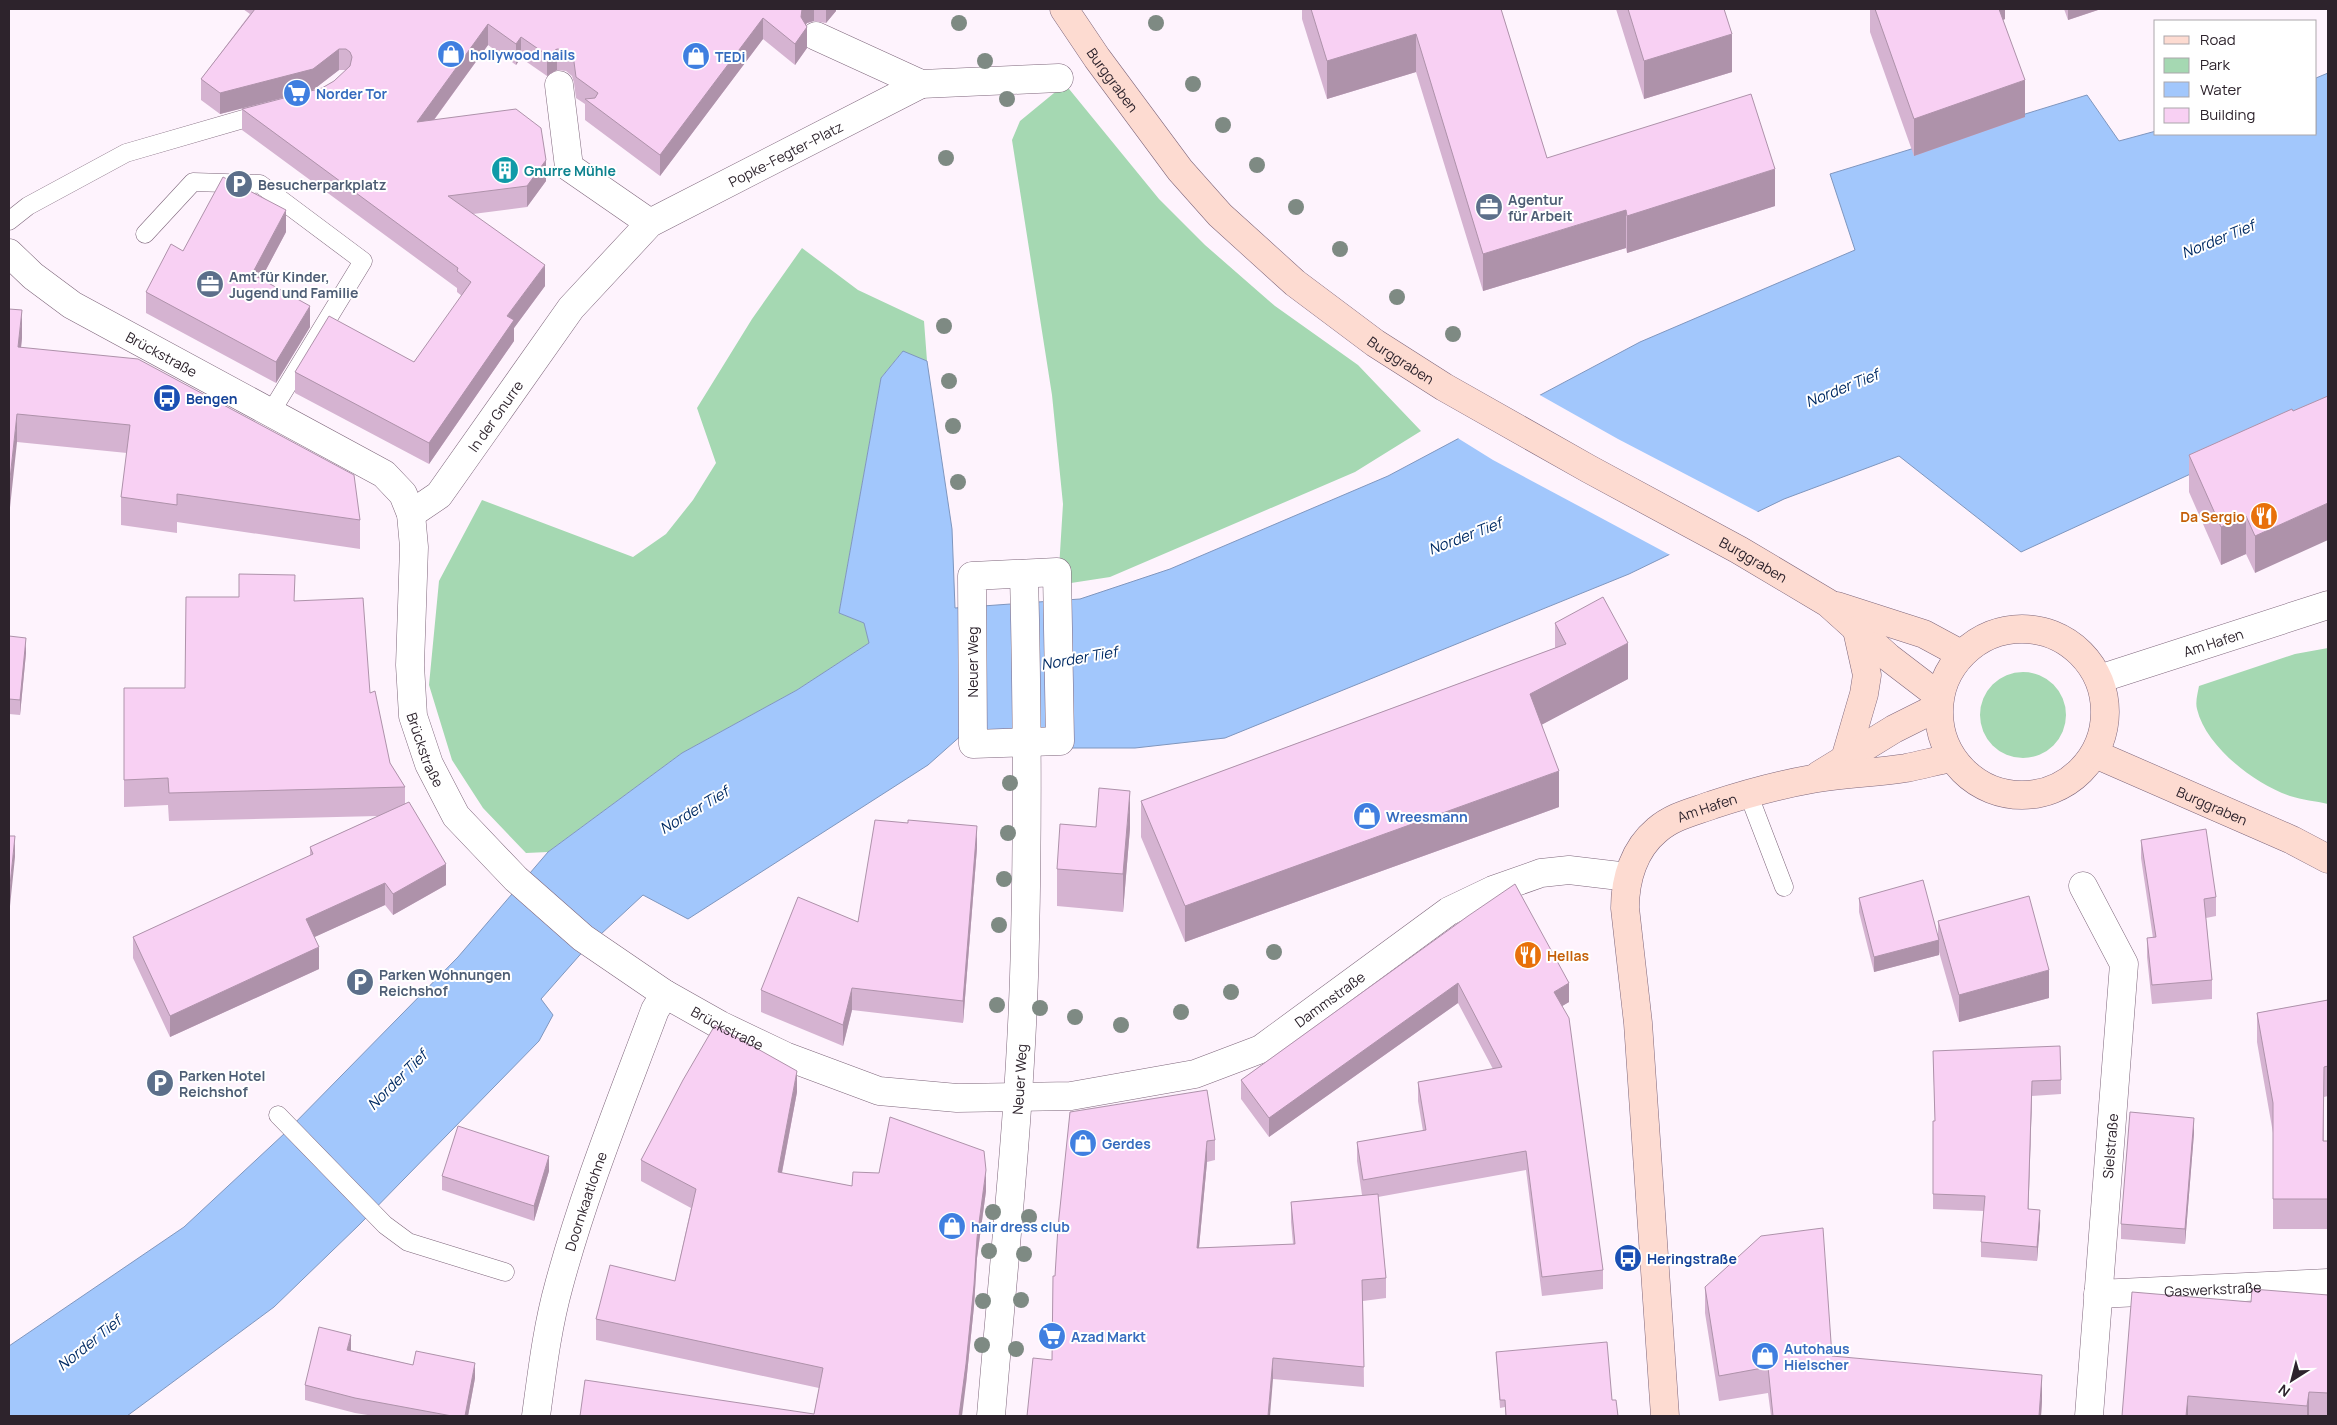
<svg xmlns="http://www.w3.org/2000/svg" width="2337" height="1425" font-family="Manrope,sans-serif">
  <rect width="100%" height="100%" fill="#fef3fd"/>
  <path fill="#a5d8b2" d="M1065 84 1159 199 1205 245 1275 306 1358 365 1421 431 1355 472 1110 577 1058 585 1063 504 1052 395 1012 140 1020 121Z
    M802 248 858 290 924 321 927 361 902 352 881 378 839 613 864 623 869 643 797 690 682 753 548 852 526 853 483 808 452 760 429 685 439 581 482 500 633 557 666 534 693 500 716 463 697 408 752 319Z
    M2328 648V804C2316 801 2302 800 2290 796 2255 784 2206 747 2197 709 2195 702 2198 692 2199 686L2295 654Z
    M1980 715a43 43 0 1 1 86 0a43 43 0 1 1-86 0Z"/>
  <path fill="#a2c7fc" stroke="#7f96be" d="M2328 73V423L2210 465 2021 552 1899 456 1784 499 1629 574 1225 738 1135 748H1068L964 733 928 765 688 919 643 895 586 948 541 999 553 1015 539 1041 359 1225 274 1307 127 1416H9V1346L184 1227 285 1133 458 957 548 852 682 753 797 690 869 643 864 623 839 613 881 378 903 351 927 361 952 529 955 608 1080 599 1170 569 1388 476 1640 342 1855 250 1830 174 2087 95 2119 141 2156 131V134H2316V78Z"/>
  <path fill="#fef3fd" d="M1538 394 1618 439 1760 513 1672 556 1493 460 1456 437Z"/>
  <g fill="none" stroke-linecap="round" stroke-linejoin="round">
    <g stroke="#7e667b" stroke-width="19">
      <path id="lane" d="M9 221 28 206 126 153 264 113
        M145 234 193 182 260 184 363 261 271 412
        M1748 793 1784 887
        M278 1115 385 1225 408 1242 505 1272"/>
    </g>
    <g stroke="#7e667b" stroke-width="29">
      <g id="street">
        <path d="M816 36 921 84 1059 78"/>
        <path d="M559 85 569 167 650 223"/>
        <path id="s1" d="M9 253 33 276 72 305 384 474 403 494 411 514 414 547 410 665 413 716 429 764 456 816 516 879 583 938 665 994 720 1025 785 1056 879 1091 957 1098 1071 1096 1195 1074 1261 1049 1449 911 1493 890 1541 873 1569 870 1628 877"/>
        <path id="s2" d="M411 514 439 495 571 308 650 223 921 84"/>
        <path d="M1057 572 1060 741 973 744 972 576Z"/>
        <path id="s3" d="M2099 679 2328 605"/>
        <path d="M2083 886 2124 964 2089 1416"/>
        <path id="s4" d="M2098 1294 2328 1283"/>
        <path id="s5" d="M536 1416C542 1372 547 1328 559 1285 584 1192 621 1101 655 1010L665 994"/>
        <path id="s6" d="M991 1416C1004 1257 1022 1098 1025 939 1028 817 1027 696 1024 574"/>
      </g>
    </g>
    <g stroke="#7e667b" stroke-width="29">
      <g id="secondary">
        <path id="s7" d="M1064 9 1097 58 1180 170 1220 215 1295 283 1375 343 1444 387 1589 469 1739 550 1828 603 1888 657 1939 696"/>
        <path d="M1837 606 1924 634 1961 654"/>
        <circle cx="2022" cy="712" r="83"/>
        <path id="s8" d="M2095 754 2292 840 2328 859"/>
        <path d="M1845 759 1864 694 1867 675 1857 630"/>
        <path d="M1819 775 1894 729 1938 707"/>
        <path id="s9" d="M1665 1416 1638 1023 1625 908C1625 879 1634 849 1657 830 1673 816 1693 812 1712 805 1745 794 1778 785 1812 779 1843 773 1875 773 1906 768 1921 765 1936 761 1951 758"/>
      </g>
    </g>
    <use href="#lane" stroke="#fff" stroke-width="18"/>
    <use href="#street" stroke="#fff" stroke-width="28"/>
    <use href="#secondary" stroke="#fddbd1" stroke-width="28"/>
  </g>
  <g fill="#7e8a83">
    <circle cx="959" cy="23" r="8"/>
    <circle cx="1156" cy="23" r="8"/>
    <circle cx="985" cy="61" r="8"/>
    <circle cx="1193" cy="84" r="8"/>
    <circle cx="1007" cy="99" r="8"/>
    <circle cx="1223" cy="125" r="8"/>
    <circle cx="946" cy="158" r="8"/>
    <circle cx="1257" cy="165" r="8"/>
    <circle cx="1296" cy="207" r="8"/>
    <circle cx="1340" cy="249" r="8"/>
    <circle cx="1397" cy="297" r="8"/>
    <circle cx="944" cy="326" r="8"/>
    <circle cx="1453" cy="334" r="8"/>
    <circle cx="949" cy="381" r="8"/>
    <circle cx="953" cy="426" r="8"/>
    <circle cx="958" cy="482" r="8"/>
    <circle cx="1010" cy="783" r="8"/>
    <circle cx="1008" cy="833" r="8"/>
    <circle cx="1004" cy="879" r="8"/>
    <circle cx="999" cy="925" r="8"/>
    <circle cx="1274" cy="952" r="8"/>
    <circle cx="1231" cy="992" r="8"/>
    <circle cx="997" cy="1005" r="8"/>
    <circle cx="1040" cy="1008" r="8"/>
    <circle cx="1181" cy="1012" r="8"/>
    <circle cx="1075" cy="1017" r="8"/>
    <circle cx="1121" cy="1025" r="8"/>
    <circle cx="993" cy="1212" r="8"/>
    <circle cx="1029" cy="1217" r="8"/>
    <circle cx="989" cy="1251" r="8"/>
    <circle cx="1024" cy="1254" r="8"/>
    <circle cx="1021" cy="1300" r="8"/>
    <circle cx="983" cy="1301" r="8"/>
    <circle cx="982" cy="1345" r="8"/>
    <circle cx="1016" cy="1349" r="8"/>
  </g>
  <path fill="#d5b3d1" d="M243 9H836V11L826 23 814 21 807 23 806 25 807 48 795 65 763 39 660 176 585 120V104L576 98 574 83 572 76 566 71 557 70 547 76 521 58 516 65 488 45 434 120 546 181 527 207 473 214 545 286 514 328V341L429 464 295 393V372L414 362 462 296 457 292V288L242 130V109L322 88 334 81 346 70H339L313 90 220 114 201 100V79L250 14Z
    M1302 9H1501L1547 158 1775 206 1627 253 1626 248 1483 291 1416 72 1327 99 1302 19Z
    M1616 9H1724L1732 72 1644 99Z
    M1870 9H2005V19L2003 20 2025 117 1914 156 1870 32Z
    M2064 9H2101L2068 20Z
    M286 232 261 279 310 327 276 383 146 313V292L183 251Z
    M9 309 22 338 21 347 360 520V549L177 522V533L121 525V497L127 453 17 442Z
    M2293 411 2255 573 2246 554 2221 565 2189 492V455Z
    M295 601 370 693 390 763 405 787V804L446 885 393 915 385 905 314 937 319 969 170 1037 133 958V937L310 856V847L378 816 169 821 168 805 124 807V688H185Z
    M1555 623 1628 679 1542 724 1559 807 1185 942 1141 837V801L1555 648Z
    M9 636 26 653 20 715 9 714Z
    M1096 827 1130 828 1123 912 1057 906V869Z
    M2141 840 2216 897V916L2206 918 2212 980V999L2152 1004 2147 957V938H2153L2141 858Z
    M977 848 963 1023 852 1010 843 1046 761 1012V990L858 922Z
    M1859 898 1938 937V921L2049 998 1959 1022 1939 952V955L1874 972 1859 912Z
    M1468 916 1569 1002 1562 1006 1603 1270V1289L1542 1296 1526 1170 1378 1197 1386 1278V1298L1363 1301 1364 1387 1052 1360 1055 1276 1070 1112 1215 1140V1160L1207 1162 1199 1248 1293 1244 1291 1222V1202L1362 1195 1357 1161V1142L1423 1131 1418 1101V1082L1493 1069 1458 1003 1269 1137 1241 1099V1080Z
    M2328 1000V1096L2324 1097V1141H2328V1229H2273V1133L2257 1042V1013Z
    M1933 1051 2061 1080V1094L2032 1096 2028 1209 2040 1224 2037 1261 1981 1257V1242L1984 1211 1933 1209V1121H1935Z
    M797 1092 782 1173 852 1186 986 1191 977 1258 974 1306 966 1384 814 1414 819 1388 596 1340V1319L675 1281 691 1208 641 1181V1160Z
    M2194 1133 2185 1244 2121 1239V1224Z
    M549 1171 534 1221 442 1190V1176Z
    M1705 1287 1832 1356 2042 1401 2041 1416H1771L1768 1393 1719 1401 1705 1313Z
    M2328 1295V1416H2122L2251 1302Z
    M350 1350 413 1365 475 1378 468 1416H374L355 1413 305 1400V1385Z
    M1496 1352 1612 1400 1618 1416H1506L1505 1407 1500 1408Z"/>
  <path fill="#ae92aa" d="M802 9H814V21L807 23 802 29 807 27V48L795 65V44Z
    M826 9H836V11L826 23Z
    M1991 9H2005V19L1991 25Z
    M2068 9H2101L2068 20Z
    M763 18V39L660 176V155Z
    M488 24V45L417 143V122Z
    M1416 34V72L1327 99V61Z
    M1732 34V72L1644 99V61Z
    M521 37V58L516 65V44Z
    M339 49V70L313 90 220 114V93Z
    M557 49V70L547 76V55Z
    M2025 80V117L1914 156V119Z
    M546 160V181L527 207V186Z
    M1775 169V206L1627 253V216Z
    M286 210V232L252 296V274Z
    M1626 210V248L1483 291V254Z
    M545 265V286L514 328V341L429 464V443L507 316Z
    M310 306V327L276 383V362Z
    M22 310V338L18 375V347Z
    M17 414V442L9 517V488Z
    M2328 503V540L2255 573V536Z
    M2246 516V554L2221 565V527Z
    M26 638V653L20 715V700Z
    M1628 643V679L1530 731V694Z
    M1559 771V807L1185 942V906Z
    M1130 791V828L1123 912V874Z
    M977 826V848L963 1023V1001Z
    M15 836V857L9 916V895Z
    M446 864V885L393 915V894Z
    M385 883V905L306 941V919Z
    M1939 940V955L1874 972V957Z
    M319 947V969L170 1037V1016Z
    M2049 970V998L1959 1022V995Z
    M1458 983V1003L1269 1137V1118Z
    M1569 983V1002L1554 1011V992Z
    M852 988V1010L843 1046V1025Z
    M797 1071V1092L778 1193V1172Z
    M2032 1081V1096L2028 1223V1209Z
    M2194 1118V1133L2185 1244V1229Z
    M1207 1141V1162L1197 1268V1248Z
    M549 1156V1171L534 1221V1206Z
    M986 1170V1191L977 1258 974 1306 966 1384 962 1416H959L977 1238Z
    M2040 1210V1224L2037 1261V1247Z
    M351 1335V1350L347 1364V1350Z
    M1273 1358V1379L1270 1416H1268Z
    M475 1363V1378L468 1416H465Z
    M2042 1375V1401L2041 1416H2039Z
    M2309 1392V1416H2307V1406Z
    M2188 1396V1416H2186Z"/>
  <path fill="#f8d0f3" stroke="#ae92aa" d="M255 9H802L801 17 807 27 795 44 763 18 660 155 585 99 595 98 598 93 576 77 574 62 572 55 566 50 557 49 547 55 521 37 516 44 488 24 417 122 516 109 541 128 546 160 527 186 448 196 545 265 507 316 514 320 429 443 295 372 329 316 414 362 471 282 457 271 458 268 242 109 322 88 334 81 350 66 352 57 350 52 346 49H339L313 69 220 93 201 79Z
    M1311 9H1501L1547 158 1751 94 1775 169 1627 216 1626 210 1483 254 1416 34 1327 61Z
    M1628 9H1724L1732 34 1644 61Z
    M1875 9H1999L2025 80 1914 119Z
    M223 177 286 210 252 274 310 306 276 362 146 292 171 244 183 251Z
    M9 309 22 310 18 347 138 359 354 475 360 520 177 494V505L121 497 130 425 17 414 9 488Z
    M2328 396V503L2255 536 2246 516 2221 527 2189 455 2292 409 2293 411Z
    M239 574 295 575 294 601 363 598 370 693 375 691 390 763 405 787 169 793 168 778 124 780V688H185L186 597H239Z
    M1603 597 1628 643 1530 694 1559 771 1185 906 1141 801 1566 644 1555 623Z
    M9 636 26 638 20 700 9 699Z
    M1099 788 1130 791 1123 874 1057 869 1060 824 1096 827Z
    M409 802 446 864 393 894 385 883 306 919 319 947 170 1016 133 937 313 854 310 847Z
    M875 820 908 823V820L977 826 963 1001 852 988 843 1025 761 990 798 897 858 922Z
    M2206 829 2216 897 2204 899 2212 980 2152 985 2147 938 2156 937 2141 840Z
    M9 836H15L9 895Z
    M1923 880 1939 940 1874 957 1859 898Z
    M1515 884 1569 983 1554 992 1569 1018 1603 1270 1542 1277 1526 1151 1363 1180 1357 1142 1426 1130 1418 1082 1502 1067 1458 983 1269 1118 1241 1080 1468 916Z
    M2029 896 2049 970 1959 995 1938 921Z
    M2328 1000V1066L2324 1067 2323 1141H2328V1199H2273V1103L2257 1013Z
    M715 1025 797 1071 778 1172 852 1186 853 1172 879 1173 890 1117 984 1151 986 1170 977 1238 974 1285 966 1364 959 1416H580L585 1380 814 1414 823 1368 596 1319 610 1265 675 1281 696 1189 641 1160 683 1080Z
    M2060 1046 2061 1080 2032 1081 2028 1209 2040 1210 2037 1247 1981 1242 1985 1196 1933 1194V1121H1935L1933 1051Z
    M1207 1090 1215 1140 1207 1141 1197 1248 1295 1244 1291 1202 1378 1194 1386 1278 1362 1280 1364 1367 1273 1358 1268 1416H1027L1033 1358 1052 1360 1053 1276H1055L1058 1227 1070 1112Z
    M2130 1112 2194 1118 2185 1229 2121 1224Z
    M458 1126 549 1156 534 1206 442 1176Z
    M1823 1228 1832 1356 2042 1375 2039 1416H1773L1768 1367 1719 1376 1705 1287 1761 1236Z
    M2252 1289 2328 1295V1393L2309 1392 2307 1406 2188 1396 2186 1416H2122L2132 1292 2251 1302Z
    M319 1327 351 1335 347 1350 413 1365 416 1351 475 1363 465 1416H452L355 1398 305 1385Z
    M1607 1342 1612 1400H1616L1618 1416H1506L1505 1400H1500L1496 1352Z"/>
  <defs>
    <g id="shop-disc" transform="scale(1.4375)"><circle r="9.5" fill="#3f7fe0" stroke="#fff"/><path d="M-5-2.5h2.3a2.7 3.5 0 0 1 5.4 0H5L5.5 6h-11ZM-1.5-2.5h3a1.5 2.3 0 0 0-3 0Z" fill="#fff"/></g>
    <g id="supermarket-disc" transform="scale(1.4375)"><circle r="9.5" fill="#3f7fe0" stroke="#fff"/><path d="M-6-5.5h2.5l.6 2H6L4.5 2H-2.5L-4.4-4H-6ZM-1.5 3.2a1.3 1.3 0 1 0 .1 0ZM3 3.2a1.3 1.3 0 1 0 .1 0Z" fill="#fff"/></g>
    <g id="building-disc" transform="scale(1.4375)"><circle r="9.5" fill="#0f9aa8" stroke="#fff"/><path d="M-4-6H4V6H1V3H-1V6H-4ZM-2.5-4.3h1.7v1.8h-1.7ZM.8-4.3h1.7v1.8H.8ZM-2.5-1h1.7V.8h-1.7ZM.8-1h1.7V.8H.8Z" fill="#fff"/></g>
    <g id="parking-disc" transform="scale(1.4375)"><circle r="9.5" fill="#5c6f8a" stroke="#fff"/><path d="M-3.5-5.5H1a3.5 3.5 0 0 1 0 7H-1V5.5H-3.5ZM-1-3.4V-.6H.8a1.4 1.4 0 0 0 0-2.8Z" fill="#fff"/></g>
    <g id="office-disc" transform="scale(1.4375)"><circle r="9.5" fill="#5c6f8a" stroke="#fff"/><path d="M-6-3h4V-5.5h4V-3h4V5H-6ZM-1-4.5V-3h2v-1.5ZM-6 0V1H6V0Z" fill="#fff"/></g>
    <g id="bus-disc" transform="scale(1.4375)"><circle r="9.5" fill="#1a4fb4" stroke="#fff"/><path d="M-5-6H5V4H4V6H2V4H-2V6H-4V4H-5ZM-3.5-4V0h7V-4ZM-3.5 1.2v1.5H-2V1.2ZM2 1.2v1.5H3.5V1.2Z" fill="#fff"/></g>
    <g id="restaurant-disc" transform="scale(1.4375)"><circle r="9.5" fill="#e8710a" stroke="#fff"/><path d="M-5-6h1v4h1v-4h1v4h1v-4h1v5L-1.5 .5V6h-2V.5L-5-1ZM5-6V6H3V1.5H1.5Q1.5-4 5-6Z" fill="#fff"/></g>
  </defs>
  <g fill-rule="evenodd">
    <use href="#shop-disc" x="451" y="54"/>
    <use href="#shop-disc" x="696" y="56"/>
    <use href="#supermarket-disc" x="297" y="93"/>
    <use href="#building-disc" x="505" y="170"/>
    <use href="#parking-disc" x="239" y="184"/>
    <use href="#office-disc" x="1489" y="207"/>
    <use href="#office-disc" x="210" y="284"/>
    <use href="#bus-disc" x="167" y="398"/>
    <use href="#restaurant-disc" x="2264" y="516"/>
    <use href="#shop-disc" x="1367" y="816"/>
    <use href="#restaurant-disc" x="1528" y="955"/>
    <use href="#parking-disc" x="360" y="982"/>
    <use href="#parking-disc" x="160" y="1083"/>
    <use href="#shop-disc" x="1083" y="1143"/>
    <use href="#shop-disc" x="952" y="1226"/>
    <use href="#bus-disc" x="1628" y="1258"/>
    <use href="#supermarket-disc" x="1052" y="1336"/>
    <use href="#shop-disc" x="1765" y="1356"/>
  </g>
  <g text-anchor="middle" dominant-baseline="central" stroke-width="4" stroke-linejoin="round" paint-order="stroke">
    <g font-size="14" font-weight="bold" fill="#366cbe" stroke="#fff" text-anchor="start">
      <text x="470" y="54">hollywood nails</text>
      <text x="715" y="56">TEDi</text>
      <text x="316" y="93">Norder Tor</text>
      <text x="1386" y="816">Wreesmann</text>
      <text x="1102" y="1143">Gerdes</text>
      <text x="971" y="1226">hair dress club</text>
      <text x="1071" y="1336">Azad Markt</text>
      <text x="1784" y="1348">Autohaus<tspan x="1784" dy="16">Hielscher</tspan></text>
    </g>
    <g font-size="14" fill="#2d232c" stroke="#fff">
      <text stroke="none"><textPath href="#s7" startOffset="86">Burggraben</textPath></text>
      <text stroke="none"><textPath href="#s2" startOffset="531">Popke-Fegter-Platz</textPath></text>
      <text stroke="none"><textPath href="#s1" startOffset="184">Brückstraße</textPath></text>
      <text stroke="none"><textPath href="#s7" startOffset="491">Burggraben</textPath></text>
      <text stroke="none"><textPath href="#s2" startOffset="131">In der Gnurre</textPath></text>
      <text stroke="none"><textPath href="#s7" startOffset="896">Burggraben</textPath></text>
      <text stroke="none"><textPath href="#s3" startOffset="120">Am Hafen</textPath></text>
      <text transform="translate(972 662) rotate(-90)">Neuer Weg</text>
      <text stroke="none"><textPath href="#s1" startOffset="724">Brückstraße</textPath></text>
      <text stroke="none"><textPath href="#s8" startOffset="128">Burggraben</textPath></text>
      <text stroke="none"><textPath href="#s9" startOffset="652">Am Hafen</textPath></text>
      <text stroke="none"><textPath href="#s1" startOffset="1782">Dammstraße</textPath></text>
      <text stroke="none"><textPath href="#s1" startOffset="1144">Brückstraße</textPath></text>
      <text stroke="none"><textPath href="#s6" startOffset="338">Neuer Weg</textPath></text>
      <text transform="translate(2110 1146) rotate(-85)">Sielstraße</text>
      <text stroke="none"><textPath href="#s5" startOffset="221">Doornkaatlohne</textPath></text>
      <text stroke="none"><textPath href="#s4" startOffset="115">Gaswerkstraße</textPath></text>
    </g>
    <g font-size="14" font-weight="bold" fill="#0d838f" stroke="#fff" text-anchor="start">
      <text x="524" y="170">Gnurre Mühle</text>
    </g>
    <g font-size="14" font-weight="bold" fill="#4e5e75" stroke="#fff" text-anchor="start">
      <text x="258" y="184">Besucherparkplatz</text>
      <text x="1508" y="199">Agentur<tspan x="1508" dy="16">für Arbeit</tspan></text>
      <text x="229" y="276">Amt für Kinder,<tspan x="229" dy="16">Jugend und Familie</tspan></text>
      <text x="379" y="974">Parken Wohnungen<tspan x="379" dy="16">Reichshof</tspan></text>
      <text x="179" y="1075">Parken Hotel<tspan x="179" dy="16">Reichshof</tspan></text>
    </g>
    <g font-size="14" font-weight="bold" fill="#164399" stroke="#fff" text-anchor="start">
      <text x="186" y="398">Bengen</text>
      <text x="1647" y="1258">Heringstraße</text>
    </g>
    <g font-size="14" font-weight="bold" fill="#c56008" stroke="#fff" text-anchor="end">
      <text x="2245" y="516">Da Sergio</text>
      <text x="1547" y="955" text-anchor="start">Hellas</text>
    </g>
    <g font-size="15" font-style="italic" fill="#002b64" stroke="#fff">
      <text transform="translate(2218 239) rotate(-22)">Norder Tief</text>
      <text transform="translate(1842 388) rotate(-22)">Norder Tief</text>
      <text transform="translate(1465 536) rotate(-21)">Norder Tief</text>
      <text transform="translate(1079 658) rotate(-10)">Norder Tief</text>
      <text transform="translate(694 810) rotate(-31)">Norder Tief</text>
      <text transform="translate(397 1080) rotate(-45)">Norder Tief</text>
      <text transform="translate(89 1343) rotate(-39)">Norder Tief</text>
    </g>
  </g>
  <rect width="2337" height="1425" fill="none" stroke="#2d232c" stroke-width="20"/>
  <rect x="2154" y="20" width="162" height="115" fill="#ffffff" stroke="#aba7ab"/>
  <rect x="2164" y="36" width="25" height="8" fill="#fddbd1" stroke="#aba7ab"/>
  <text x="2200" y="45" font-size="15" fill="#2d232c">Road</text>
  <rect x="2164" y="58" width="25" height="15" fill="#a5d8b2" stroke="#aba7ab"/>
  <text x="2200" y="70" font-size="15" fill="#2d232c">Park</text>
  <rect x="2164" y="82" width="25" height="15" fill="#a2c7fc" stroke="#aba7ab"/>
  <text x="2200" y="95" font-size="15" fill="#2d232c">Water</text>
  <rect x="2164" y="108" width="25" height="15" fill="#f8d0f3" stroke="#aba7ab"/>
  <text x="2200" y="120" font-size="15" fill="#2d232c">Building</text>
  <g transform="translate(2292 1380) rotate(216)" stroke="#ffffff" stroke-width="4" paint-order="stroke">
  <path d="M0-4L9 19L0 12L-9 19Z" fill="#2d232c"/>
  <text y="-8" font-size="14" font-weight="bold" text-anchor="middle" fill="#2d232c">N</text>
  </g>
</svg>
